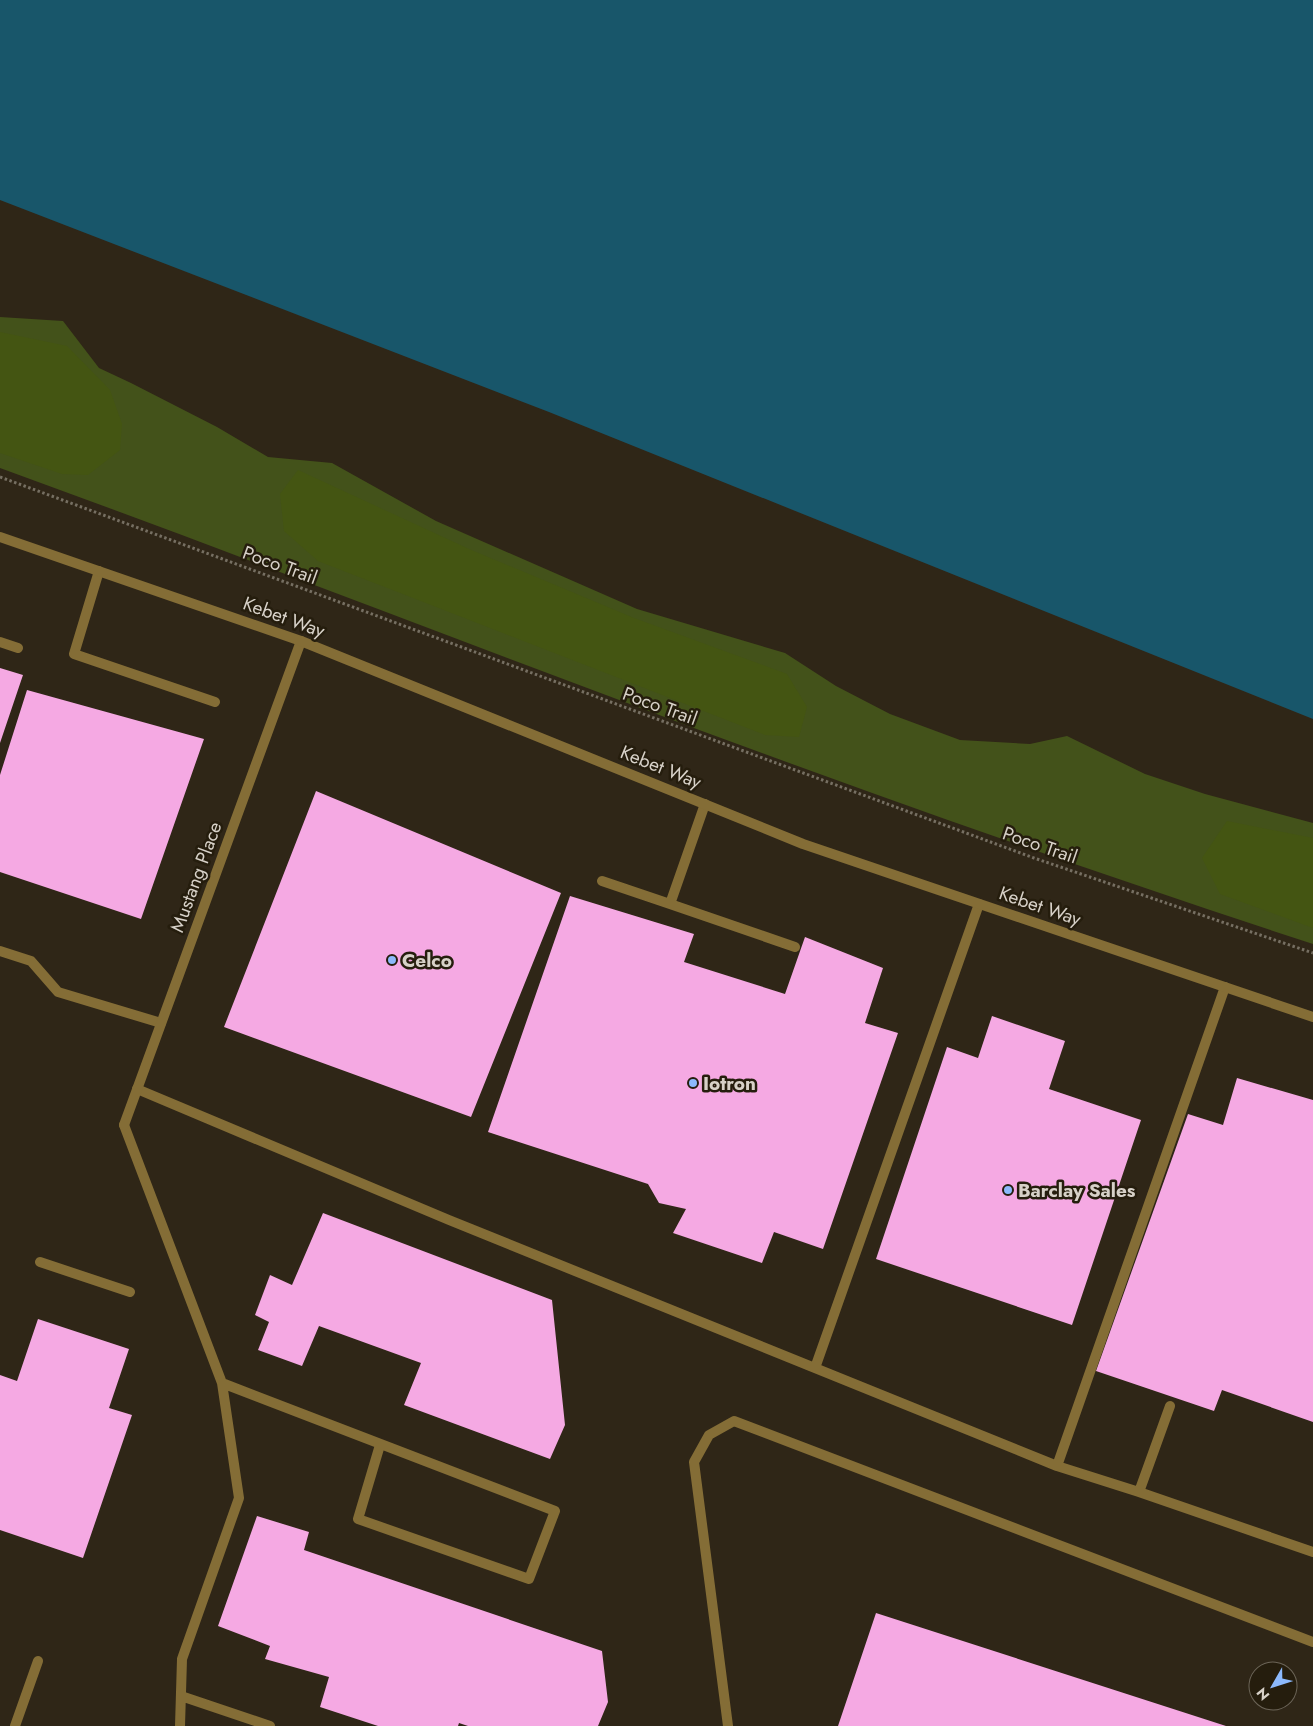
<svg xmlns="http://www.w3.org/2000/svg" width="1313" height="1726" font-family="Jost,sans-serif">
  <rect width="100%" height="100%" fill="#2f2617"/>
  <path fill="#43521a" d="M0 317 63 321 99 368 131 383 217 427 268 457 332 463 436 521 637 609 785 653 836 686 890 714 960 740 1030 744 1067 736 1145 774 1205 794 1313 823V944C1166 896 1020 846 875 794 582 689 292 574 0 468Z"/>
  <path fill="#445512" d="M0 332 67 346 110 390 122 424 120 450 88 475 62 474 0 453Z
    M298 470 469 549 634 618 787 674 807 707 799 737 765 735 318 561 284 531 280 494Z
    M1227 821 1313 838V928L1220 894 1202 858Z"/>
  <path fill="#18566a" d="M0 0H1313V719L549 412 0 200Z"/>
  <path fill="#f5a9e3" d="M0 668 23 675 0 743Z
    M27 690 204 739 141 919 0 872V775Z
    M316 791 561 893 471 1117 224 1027Z
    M570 896 694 934 684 962 785 994 805 937 883 968 865 1023 898 1033 823 1249 774 1232 762 1263 673 1233 686 1209 659 1203 648 1184 488 1132Z
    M992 1016 1065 1041 1049 1089 1141 1120 1072 1325 876 1259 947 1047 978 1058Z
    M1237 1078 1313 1100V1422L1222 1390 1214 1411 1096 1371 1188 1114 1223 1125Z
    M323 1213 552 1300 565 1425 550 1459 404 1405 421 1363 319 1326 302 1366 258 1350 269 1322 255 1315 270 1275 292 1285Z
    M38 1319 129 1349 109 1408 132 1415 83 1558 0 1530V1375L17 1381Z
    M257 1516 309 1532 304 1550 602 1651 608 1702 598 1726H468L459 1723 458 1726H378L320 1707 329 1677 265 1659 270 1646 218 1626Z
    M876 1613 1226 1726H838Z"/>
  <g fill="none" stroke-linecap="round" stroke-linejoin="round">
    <path stroke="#766f62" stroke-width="3" stroke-dasharray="2.5 2.5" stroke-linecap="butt" d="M0 477 1034 858 1313 953"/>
    <path stroke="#846d36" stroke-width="10" d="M99 571 74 654 215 702
      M0 642 18 648
      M705 804 670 904 795 947
      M602 881 670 904
      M0 951 31 961 58 992 161 1023
      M1225 987 1057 1466 1139 1492 1313 1552
      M137 1089 449 1220 1057 1466
      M124 1125 222 1383 555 1511 529 1579 358 1519 380 1445
      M40 1262 130 1292
      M815 1368 979 904
      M1139 1492 1170 1406
      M181 1696 270 1726
      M15 1726 38 1661
      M180 1726 182 1659 239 1498 222 1383
      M728 1726 694 1462 709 1435 734 1421 1313 1642"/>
    <path stroke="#846d36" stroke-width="10" d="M124 1125 301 641"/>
    <path stroke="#846d36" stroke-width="10" d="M0 537 301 641 803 844 1313 1017"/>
  </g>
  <g fill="#8cb9fc" stroke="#251d0d" stroke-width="2">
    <circle cx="392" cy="960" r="5"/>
    <circle cx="693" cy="1083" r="5"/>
    <circle cx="1008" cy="1190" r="5"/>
  </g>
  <g text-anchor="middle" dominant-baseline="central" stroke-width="5" stroke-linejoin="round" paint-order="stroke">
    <g font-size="19" fill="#d7d1c8" stroke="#251d0d">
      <text transform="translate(280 565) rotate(20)">Poco Trail</text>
      <text transform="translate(284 617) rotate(20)">Kebet Way</text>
      <text transform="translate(660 706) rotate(20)">Poco Trail</text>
      <text transform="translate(661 767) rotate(22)">Kebet Way</text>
      <text transform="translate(1040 845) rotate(19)">Poco Trail</text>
      <text transform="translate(196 877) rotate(-70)">Mustang Place</text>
      <text transform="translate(1040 906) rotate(19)">Kebet Way</text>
    </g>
    <g font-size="19" font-weight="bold" fill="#d7d1c8" stroke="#251d0d" text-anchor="start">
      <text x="402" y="960">Celco</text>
      <text x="703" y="1083">Iotron</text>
      <text x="1018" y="1190">Barclay Sales</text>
    </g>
  </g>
  <g transform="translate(1273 1686) rotate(231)"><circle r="24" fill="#251d0d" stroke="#6c6558"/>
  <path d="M0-4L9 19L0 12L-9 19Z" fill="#8cb9fc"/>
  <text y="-8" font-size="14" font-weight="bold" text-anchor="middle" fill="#d7d1c8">N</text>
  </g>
</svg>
